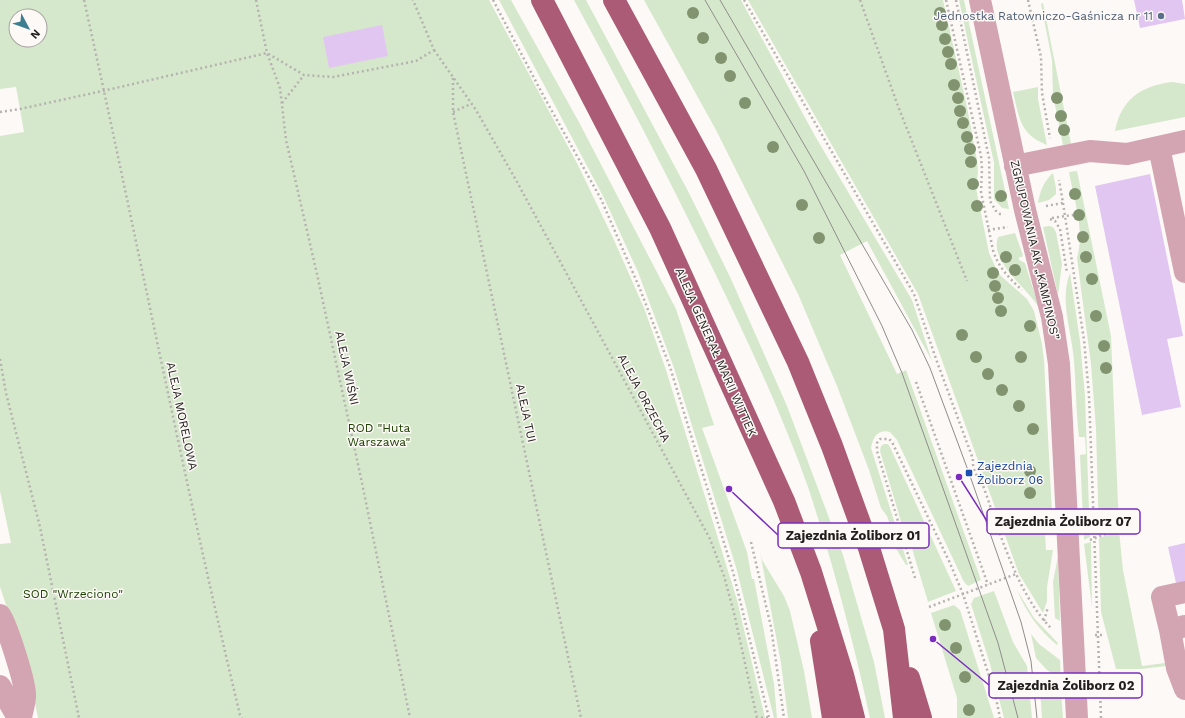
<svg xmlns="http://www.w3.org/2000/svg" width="1185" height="718" font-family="'Work Sans',sans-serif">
  <rect width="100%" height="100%" fill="#fdf9f6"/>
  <path fill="#d5e8cc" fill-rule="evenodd" d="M0 0H489L578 165 614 240 644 308 666 370 737 600 765 718H38L29 673 0 587V544L11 543 0 491V136L24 132 16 87 0 89ZM16 16H40V40H16Z
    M499 0H511L580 124 676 309 714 425 702 428 747 552 752 579H754L774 684 777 718H774L736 567 674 368 638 272 604 198Z
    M574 0H586L689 193 731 279 787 406 843 555 874 662 885 718H870C853 640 833 563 808 487 785 422 756 359 726 296 678 196 627 97 574 0Z
    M644 0H741L815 136 912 300 932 361 867 241 840 255 897 374 906 370 981 580 968 586 964 582 897 440 890 432C878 429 873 437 871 448L908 565H906L892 542V531L887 516 881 508 869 470 837 386 798 294 716 130Z
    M748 0H943L967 107 977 160 978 172 976 188 989 253 995 266 1001 276 1027 299 1034 311 1042 344 1044 360 1053 532 1045 533 1046 550H1053L1047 587V601L1043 613 1019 574 918 294Z
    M959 0H964L1009 209 1002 208 994 199V163Z
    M1043 3 1071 144 1063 145 1053 95 1052 60 1041 4Z
    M1172 82 1185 84V117L1115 131C1121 100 1140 86 1172 82Z
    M1038 87V99L1047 145C1020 135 1019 117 1013 92Z
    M1077 171 1111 336 1119 527 1099 534 1096 429 1091 364 1077 258C1085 230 1074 200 1069 172Z
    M1053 173 1056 188V194L1049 200 1038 203C1040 191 1044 181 1053 173Z
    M1049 226 1053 227 1056 232 1062 264 1058 295 1043 227Z
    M1015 233 1023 255 1022 257H1019V260L1025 263 1039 308C1028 288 989 262 998 237Z
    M1070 273 1080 341 1085 396 1090 537 1084 540 1080 455 1086 454 1085 437H1079C1076 412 1076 386 1074 361 1072 332 1059 301 1070 273Z
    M884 444H888L890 447 956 591 928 602 911 545H908L880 451 881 446Z
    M1119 531 1123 570 1142 666 1165 663 1166 666 1141 669H1116L1101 612 1099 538Z
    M1091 542 1092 607 1084 544Z
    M760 552 762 560 784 596 790 611 804 671 812 718H788L781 663Z
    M1058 556 1060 621 1055 618 1053 582Z
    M1017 590 1034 618 1058 643 1057 645C1039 630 1026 612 1017 590Z
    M994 591 1013 642 1027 666 1032 718H1004L990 664 971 604 974 598Z
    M954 605 960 610 994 718H957V698L931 613Z
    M1031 634 1039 644 1060 660 1061 680 1047 670 1036 658Z
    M1039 676 1061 692 1063 718H1042Z"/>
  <path fill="#e2c6f2" d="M1134 0H1182L1185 19 1140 28Z
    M382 25 388 56 329 68 323 37Z
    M1150 174 1183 336 1167 339 1181 407 1142 415 1095 186Z
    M1185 543V581L1176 583 1168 547Z"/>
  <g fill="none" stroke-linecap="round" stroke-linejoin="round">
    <path stroke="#b5b2af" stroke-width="2.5" stroke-dasharray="2 3" stroke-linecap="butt" d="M84 0C137 238 183 478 240 715L242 718
      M256 0 267 53 280 88 286 140 317 274 362 483 410 718
      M493 0 543 95 601 199 640 289 670 367 733 572 769 718
      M744 0 914 294 936 359 973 459C972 465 975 476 981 480 998 526 1016 593 1051 628
      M860 0 898 106 967 281
      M946 0 981 156 982 169 981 192 993 250C998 267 1009 278 1022 290
      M956 0 989 158 990 201 996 211 1000 214H1004
      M1028 0 1041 57 1042 93 1050 138
      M434 50 476 110 516 180 710 539 724 576 734 613 757 718
      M453 78V112L581 718
      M282 103 304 75
      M0 112 20 109 107 90 267 53 304 75 333 77 416 61 434 50 413 0
      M453 112 471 104
      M1063 203 1084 340 1089 395 1101 718
      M1046 206 1063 203 1059 180
      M1052 218 1073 215
      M1050 219 1055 221 1060 229 1067 273
      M988 230 1008 227
      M0 359 6 393 40 527 79 718
      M916 382 988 585
      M1090 540 1119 529
      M751 542 771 627 784 718
      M915 578 877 451V443L880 439H889L892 442 949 561 963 594 996 698 1000 718
      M929 607 1016 574
      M1044 621 1048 607
      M1095 635H1104
      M761 718 769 717"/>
    <path stroke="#d3a4b1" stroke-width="22" d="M980 0 1025 210 1052 317 1059 364 1077 718
      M1159 147 1185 272
      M1015 166 1090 151 1127 154 1185 141
      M0 615C7 625 26 684 25 696 25 703 22 711 21 718
      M1185 626 1170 630 1177 668 1185 689
      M1170 630 1162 597 1185 592
      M0 686 18 718"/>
    <path stroke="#ab5b75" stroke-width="22" d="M542 0 660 228 784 501 811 572 843 675 854 718
      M614 0 706 169 798 362 832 446 869 548 894 629 904 718
      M821 641 833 718
      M909 678 921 718"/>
    <path stroke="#8f8d8b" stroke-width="1" d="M705 0 804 171 882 326 902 373 998 643 1018 718
      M720 0 912 330 930 368 969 473 1021 622 1031 661 1037 718"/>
  </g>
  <g fill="#81936f">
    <circle cx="693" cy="13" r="6"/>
    <circle cx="940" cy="13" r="6"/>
    <circle cx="942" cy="25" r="6"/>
    <circle cx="703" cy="38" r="6"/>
    <circle cx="945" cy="39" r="6"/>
    <circle cx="948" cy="52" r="6"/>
    <circle cx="721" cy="58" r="6"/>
    <circle cx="951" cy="64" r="6"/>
    <circle cx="730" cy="76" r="6"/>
    <circle cx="954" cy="85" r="6"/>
    <circle cx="958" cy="98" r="6"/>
    <circle cx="1057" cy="98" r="6"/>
    <circle cx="745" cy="103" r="6"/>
    <circle cx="960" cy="111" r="6"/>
    <circle cx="1061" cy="116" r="6"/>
    <circle cx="963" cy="123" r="6"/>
    <circle cx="1064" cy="130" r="6"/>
    <circle cx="967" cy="137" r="6"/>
    <circle cx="773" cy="147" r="6"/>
    <circle cx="970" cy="149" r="6"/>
    <circle cx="971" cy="162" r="6"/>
    <circle cx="973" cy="184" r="6"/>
    <circle cx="1075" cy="194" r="6"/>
    <circle cx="1001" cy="196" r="6"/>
    <circle cx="802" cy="205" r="6"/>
    <circle cx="977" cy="206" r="6"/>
    <circle cx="1079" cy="215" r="6"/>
    <circle cx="1083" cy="237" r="6"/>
    <circle cx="819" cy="238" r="6"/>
    <circle cx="1006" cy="257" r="6"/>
    <circle cx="1086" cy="257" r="6"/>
    <circle cx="1015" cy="270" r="6"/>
    <circle cx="993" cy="273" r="6"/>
    <circle cx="1092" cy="279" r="6"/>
    <circle cx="995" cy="286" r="6"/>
    <circle cx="998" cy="298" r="6"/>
    <circle cx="1001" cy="311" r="6"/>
    <circle cx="1096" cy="316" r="6"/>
    <circle cx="1030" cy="326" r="6"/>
    <circle cx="962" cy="335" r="6"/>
    <circle cx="1104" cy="346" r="6"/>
    <circle cx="976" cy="357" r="6"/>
    <circle cx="1021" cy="357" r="6"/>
    <circle cx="1106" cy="368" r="6"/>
    <circle cx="988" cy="374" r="6"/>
    <circle cx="1002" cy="390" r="6"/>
    <circle cx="1019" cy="406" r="6"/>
    <circle cx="1033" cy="429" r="6"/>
    <circle cx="1030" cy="471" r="6"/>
    <circle cx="1030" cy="493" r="6"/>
    <circle cx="945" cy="625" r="6"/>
    <circle cx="956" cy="648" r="6"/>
    <circle cx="965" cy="677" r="6"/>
    <circle cx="969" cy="710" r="6"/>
  </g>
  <circle fill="#5c6f8a" stroke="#fdf9f6" stroke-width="1.5" cx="1161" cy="16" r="4"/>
  <rect fill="#1a4fb4" stroke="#fdf9f6" stroke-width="1.5" x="965" y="469" width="8" height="8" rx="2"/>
  <g text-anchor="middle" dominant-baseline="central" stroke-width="3" stroke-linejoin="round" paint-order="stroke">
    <g font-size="12" fill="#4e5e75" stroke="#fdf9f6" text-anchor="end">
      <text x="1153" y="16">Jednostka Ratowniczo-Gaśnicza nr 11</text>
    </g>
    <g font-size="12" fill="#201f1e" stroke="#fdf9f6">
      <text transform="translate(1035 250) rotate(77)">ZGRUPOWANIA AK „KAMPINOS”</text>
      <text transform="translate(716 352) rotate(66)">ALEJA GENERAŁ MARII WITTEK</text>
      <text transform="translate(347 368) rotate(78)">ALEJA WIŚNI</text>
      <text transform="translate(644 398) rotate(62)">ALEJA ORZECHA</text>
      <text transform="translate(526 413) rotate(78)">ALEJA TUI</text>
      <text transform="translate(182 416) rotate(78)">ALEJA MORELOWA</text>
    </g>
    <g font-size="12" fill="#1c4000" stroke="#fdf9f6">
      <text x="379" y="428">ROD "Huta<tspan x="379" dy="14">Warszawa"</tspan></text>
      <text x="73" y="594">SOD "Wrzeciono"</text>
    </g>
    <g font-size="12" fill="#164399" stroke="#fdf9f6" text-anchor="start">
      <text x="977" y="466">Zajezdnia<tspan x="977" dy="14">Żoliborz 06</tspan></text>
    </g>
  </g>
  <path fill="none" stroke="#7b2cbf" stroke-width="1.5" d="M959 477L987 521M729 489L778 535M933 639L989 685"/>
  <g fill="#7b2cbf" stroke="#fdf9f6" stroke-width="1.5">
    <circle cx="959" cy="477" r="4"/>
    <circle cx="729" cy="489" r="4"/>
    <circle cx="933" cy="639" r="4"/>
  </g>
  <g fill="#fdf9f6" stroke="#7b2cbf" stroke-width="1.5">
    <rect x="987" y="509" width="153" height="25" rx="4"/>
    <rect x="778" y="523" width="151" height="25" rx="4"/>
    <rect x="989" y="673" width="153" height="25" rx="4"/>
  </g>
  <g font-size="13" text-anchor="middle" font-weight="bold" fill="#201f1e">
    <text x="1063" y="526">Zajezdnia Żoliborz 07</text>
    <text x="853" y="540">Zajezdnia Żoliborz 01</text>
    <text x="1066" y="690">Zajezdnia Żoliborz 02</text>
  </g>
  <g transform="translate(28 28) rotate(131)"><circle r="19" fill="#fdf9f6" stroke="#a5a2a0"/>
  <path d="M0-3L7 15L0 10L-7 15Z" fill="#3d7e90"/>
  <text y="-6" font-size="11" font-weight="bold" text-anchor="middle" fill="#201f1e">N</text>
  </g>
</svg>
